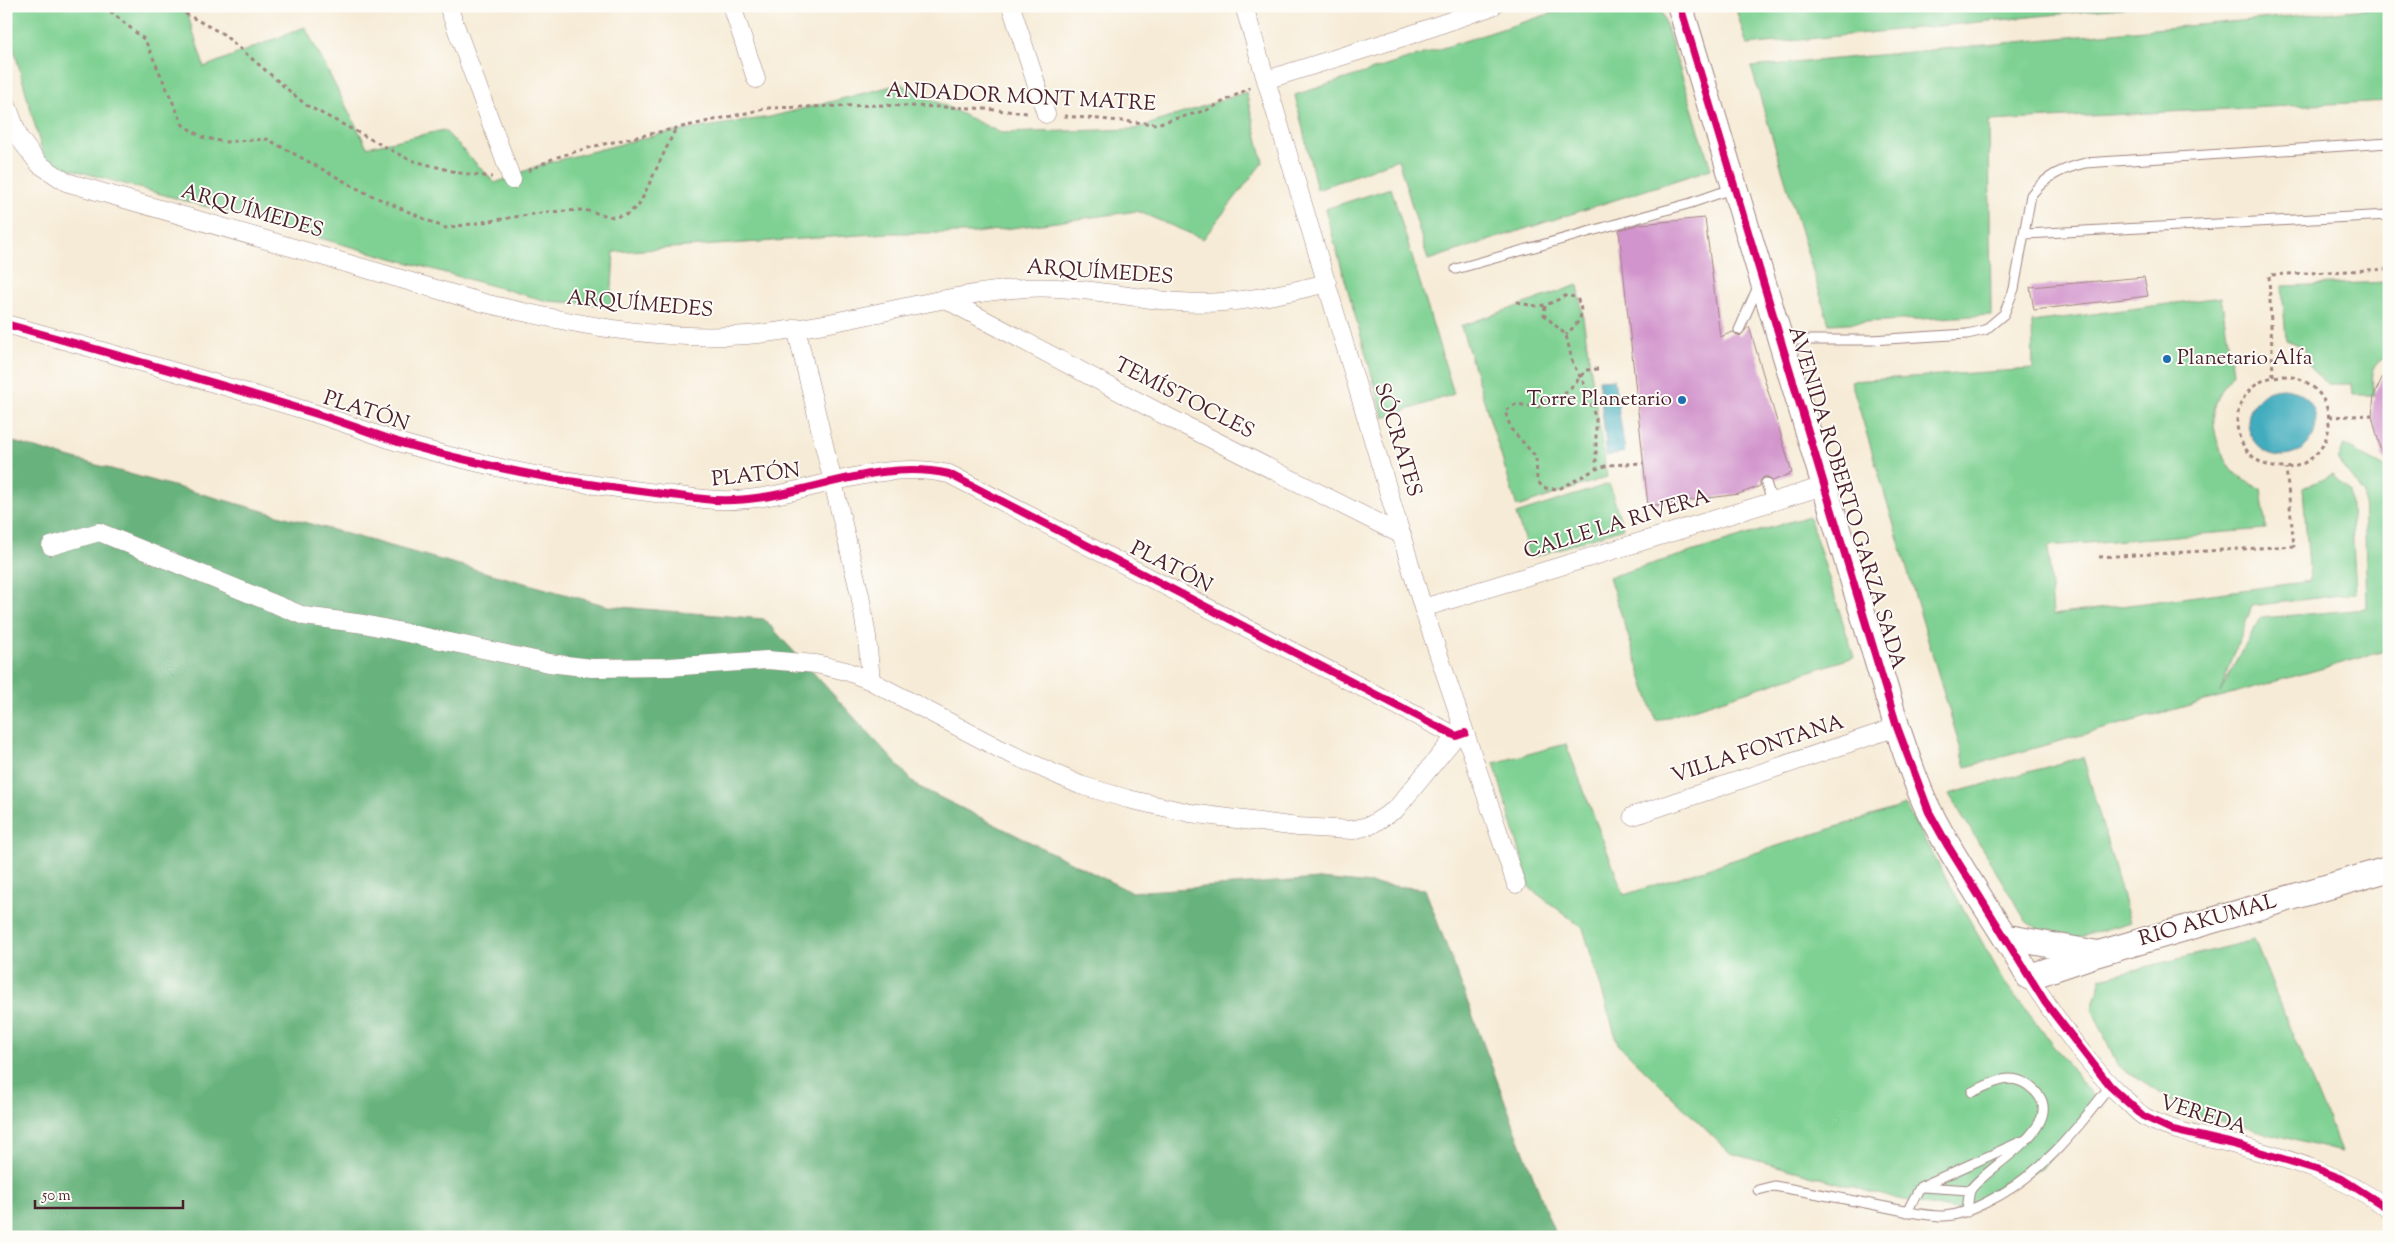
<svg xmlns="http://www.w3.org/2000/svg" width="2395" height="1243" font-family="'Sorts Mill Goudy',serif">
  <rect width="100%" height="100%" fill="#fdfcf7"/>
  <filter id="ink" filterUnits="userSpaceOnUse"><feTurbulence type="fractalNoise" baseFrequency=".02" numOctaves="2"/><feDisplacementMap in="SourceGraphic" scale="10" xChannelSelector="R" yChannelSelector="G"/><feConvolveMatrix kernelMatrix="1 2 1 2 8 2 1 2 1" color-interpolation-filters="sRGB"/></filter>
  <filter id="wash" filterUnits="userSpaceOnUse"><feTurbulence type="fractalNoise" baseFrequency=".0096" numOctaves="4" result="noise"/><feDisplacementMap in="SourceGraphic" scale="20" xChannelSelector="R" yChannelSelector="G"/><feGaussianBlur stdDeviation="1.12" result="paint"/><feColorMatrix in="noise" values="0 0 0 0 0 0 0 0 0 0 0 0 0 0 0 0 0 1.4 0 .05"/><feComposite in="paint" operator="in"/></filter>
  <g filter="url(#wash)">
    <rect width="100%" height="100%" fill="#f6ebd6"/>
    <path fill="#7fd193" stroke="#64785f" d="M6 6H123L186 9 204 67 305 27 367 147 444 130 495 183 543 164 661 134 770 117 900 84 1001 133 1135 129 1246 92 1263 162 1203 239 1137 211 975 233H889L614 252 611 305 547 301 45 162 6 20Z
      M1574 6H1660L1711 169 1428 260 1398 159 1317 190 1295 95Z
      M1735 6H2140L1747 45Z
      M2389 7V101L1989 121 1991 315 1829 324 1751 67Z
      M1391 188 1454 394 1384 418 1325 209Z
      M2389 282V355C2369 365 2372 376 2374 395H2353L2352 384H2327L2309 367 2304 347 2286 340 2282 286Z
      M1578 285 1607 477 1517 507 1461 326Z
      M2221 297 2233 373C2225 384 2216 397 2214 411 2211 442 2230 480 2261 488L2266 529 2048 546 2053 615 2310 581 2303 488 2332 475 2350 491 2356 593 2252 606 2220 692 2260 618 2367 609 2364 494 2338 461 2344 445 2387 468 2389 650 1966 767 1851 381 2033 369 2032 322Z
      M1609 484 1623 528 1530 558 1516 514Z
      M1809 516 1854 657 1656 721 1609 577Z
      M1566 744 1624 895 1905 805 2005 983 2095 1099 2043 1168 1960 1211 1889 1197 1730 1153 1618 1044 1583 928 1531 889 1494 763Z
      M2083 757 2130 922 2061 943 2026 921 1949 794Z
      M2254 940 2341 1152 2190 1113 2118 1066 2092 1009 2101 978Z"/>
    <path fill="#67b37d" stroke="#586954" d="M6 440 608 606 764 619 917 786 1131 892 1320 879 1425 889 1556 1237H6Z"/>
    <path fill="#3facbd" stroke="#446674" d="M1614 379 1625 452 1607 456 1599 380Z
      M2248 422a34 34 0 1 1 68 0a34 34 0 1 1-68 0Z"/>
    <g id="blocks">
      <path fill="#d294cc" d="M1705 218 1720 337 1733 332 1740 336 1749 326 1792 473 1772 481 1768 477H1764L1760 481V486L1739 494 1648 506 1619 230 1640 224Z
        M2144 277 2148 296 2034 310 2030 287Z
        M2389 363V459L2383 460 2372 415 2374 395Z"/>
    </g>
  </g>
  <g filter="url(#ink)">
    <use href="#blocks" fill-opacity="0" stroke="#a08580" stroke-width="1"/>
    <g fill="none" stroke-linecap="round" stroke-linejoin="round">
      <g stroke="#a08580" stroke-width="11">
        <path id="lane" d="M2024 234 2389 215
          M1456 269 1691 203 1734 188
          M1739 330 1757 289 1759 287
          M1784 340H1871L1967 334 1985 330 2004 314 2014 289 2031 195C2046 176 2062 169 2085 163L2389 143
          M1766 483 1772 501
          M1923 1187 1970 1190
          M1758 1190 1774 1186 1791 1189C1821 1194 1850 1200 1880 1206 1901 1210 1923 1216 1944 1216 1960 1215 1973 1209 1987 1202 2040 1176 2074 1133 2110 1086
          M1907 1212 1920 1187 2022 1141
          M1967 1212C1968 1206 1968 1194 1971 1189 1989 1164 2077 1121 2029 1086 2010 1071 1991 1084 1972 1092"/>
      </g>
      <g stroke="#a08580" stroke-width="19">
        <path id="street" d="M448 6 512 180
          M732 6 756 79
          M1011 6 1046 114
          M1244 6 1423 608 1516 884
          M1266 80 1410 35 1493 6
          M6 102 19 138 39 164 66 182 484 303C569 323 659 342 747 335 841 327 932 295 1025 288 1077 285 1128 298 1179 302 1229 306 1279 295 1327 283
          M947 300 1158 412 1402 535
          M6 324C105 352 203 379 301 409 334 419 366 431 398 442 427 451 458 458 488 465 559 482 632 490 704 499 787 509 867 455 949 474L1456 736 1465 733
          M796 328 860 595 867 637 871 681
          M51 546 99 532 304 616 364 624 549 663 592 668 669 667 767 660 816 664 846 671 871 681 1002 750 1080 785 1128 799 1190 813 1298 827 1353 830 1371 825 1396 809 1456 736
          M1423 608 1824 486
          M1633 816 1897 727
          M2029 977C2057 1020 2090 1069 2128 1102 2133 1107 2139 1114 2145 1117 2172 1132 2203 1136 2232 1144 2289 1159 2341 1174 2389 1209"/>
      </g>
      <g stroke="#a08580" stroke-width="27">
        <path id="secondary" d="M1680 6 1897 727C1907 756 1916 786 1930 813 1959 870 1998 922 2029 977L2097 954 2389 869
          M2006 937 2095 953"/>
      </g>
      <path stroke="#a08580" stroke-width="3" stroke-dasharray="4 4" stroke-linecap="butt" d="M104 6 145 40 183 125 202 137 224 142 267 139 364 192 445 228 547 212 584 210 613 217 626 215 639 205 676 128
        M171 6 223 34 306 105 410 160 460 173 492 177
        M1064 116 1156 124 1207 110 1250 88
        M528 171 554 158 595 146 769 108 879 105 974 108 1028 113
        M1517 302C1541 309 1546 306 1567 295L1577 298C1586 317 1579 321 1566 335
        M1545 306 1544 315 1566 335 1573 364 1586 387 1596 420V469
        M1598 369 1586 370C1577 382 1562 398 1548 405 1539 409 1526 405 1516 404L1505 411 1511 429 1536 457 1537 480 1543 488 1559 489 1596 469 1608 465 1643 463
        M2237 422a46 46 0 1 1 92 0a46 46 0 1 1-92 0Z
        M2273 376 2269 275 2389 269
        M2329 417 2372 415
        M2099 557 2294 546 2286 468"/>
      <use href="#lane" stroke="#fff" stroke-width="9"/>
      <use href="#street" stroke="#fff" stroke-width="18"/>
      <use href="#secondary" stroke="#fff" stroke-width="25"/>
      <g stroke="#fdfcf7" stroke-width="11">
        <path id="cycleway" d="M1680 6 1897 727 1929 812 1948 846 2045 1002 2110 1086 2143 1116 2173 1130 2233 1144 2316 1169 2342 1179 2389 1209
          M6 324C105 352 203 379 301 409 334 419 366 431 398 442 427 451 458 458 488 465 559 482 632 490 704 499 787 509 867 455 949 474L1456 736 1465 733"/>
      </g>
      <use href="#cycleway" stroke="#d6006c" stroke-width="8"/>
    </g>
  </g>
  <g fill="#1f6fb2" stroke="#fdfcf7" stroke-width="2">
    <circle cx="2167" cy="359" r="5"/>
    <circle cx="1682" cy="400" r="5"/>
  </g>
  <g text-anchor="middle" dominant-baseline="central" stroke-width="4" stroke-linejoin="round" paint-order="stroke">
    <g font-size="21" fill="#4a1f2b" stroke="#fdfcf7">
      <text transform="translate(1021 98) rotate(3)">ANDADOR MONT MATRE</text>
      <text transform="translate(252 212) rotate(16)">ARQUÍMEDES</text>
      <text transform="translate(1100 273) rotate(4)">ARQUÍMEDES</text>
      <text transform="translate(640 305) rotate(5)">ARQUÍMEDES</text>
      <text transform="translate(1184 399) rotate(27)">TEMÍSTOCLES</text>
      <text transform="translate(366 412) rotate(18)">PLATÓN</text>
      <text transform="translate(1397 440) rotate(73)">SÓCRATES</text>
      <text transform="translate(756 476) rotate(-6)">PLATÓN</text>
      <text transform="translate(1846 498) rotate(73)">AVENIDA ROBERTO GARZA SADA</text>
      <text transform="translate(1617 525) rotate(-17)">CALLE LA RIVERA</text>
      <text transform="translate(1171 568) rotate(27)">PLATÓN</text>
      <text transform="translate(1758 750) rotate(-18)">VILLA FONTANA</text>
      <text transform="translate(2208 921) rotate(-16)">RIO AKUMAL</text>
      <text transform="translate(2203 1116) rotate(17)">VEREDA</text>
    </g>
    <g font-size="21" fill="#4a1f2b" stroke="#fdfcf7" text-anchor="start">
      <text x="2177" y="359">Planetario Alfa</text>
      <text x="1672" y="400" text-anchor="end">Torre Planetario</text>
    </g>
  </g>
  <rect width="2395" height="1243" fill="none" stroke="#fdfcf7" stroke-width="25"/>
  <path d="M35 1200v8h148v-8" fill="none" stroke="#4a1f2b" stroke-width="2.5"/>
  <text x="42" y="1200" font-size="15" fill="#4a1f2b" stroke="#fdfcf7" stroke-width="4" paint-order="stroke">50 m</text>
</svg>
